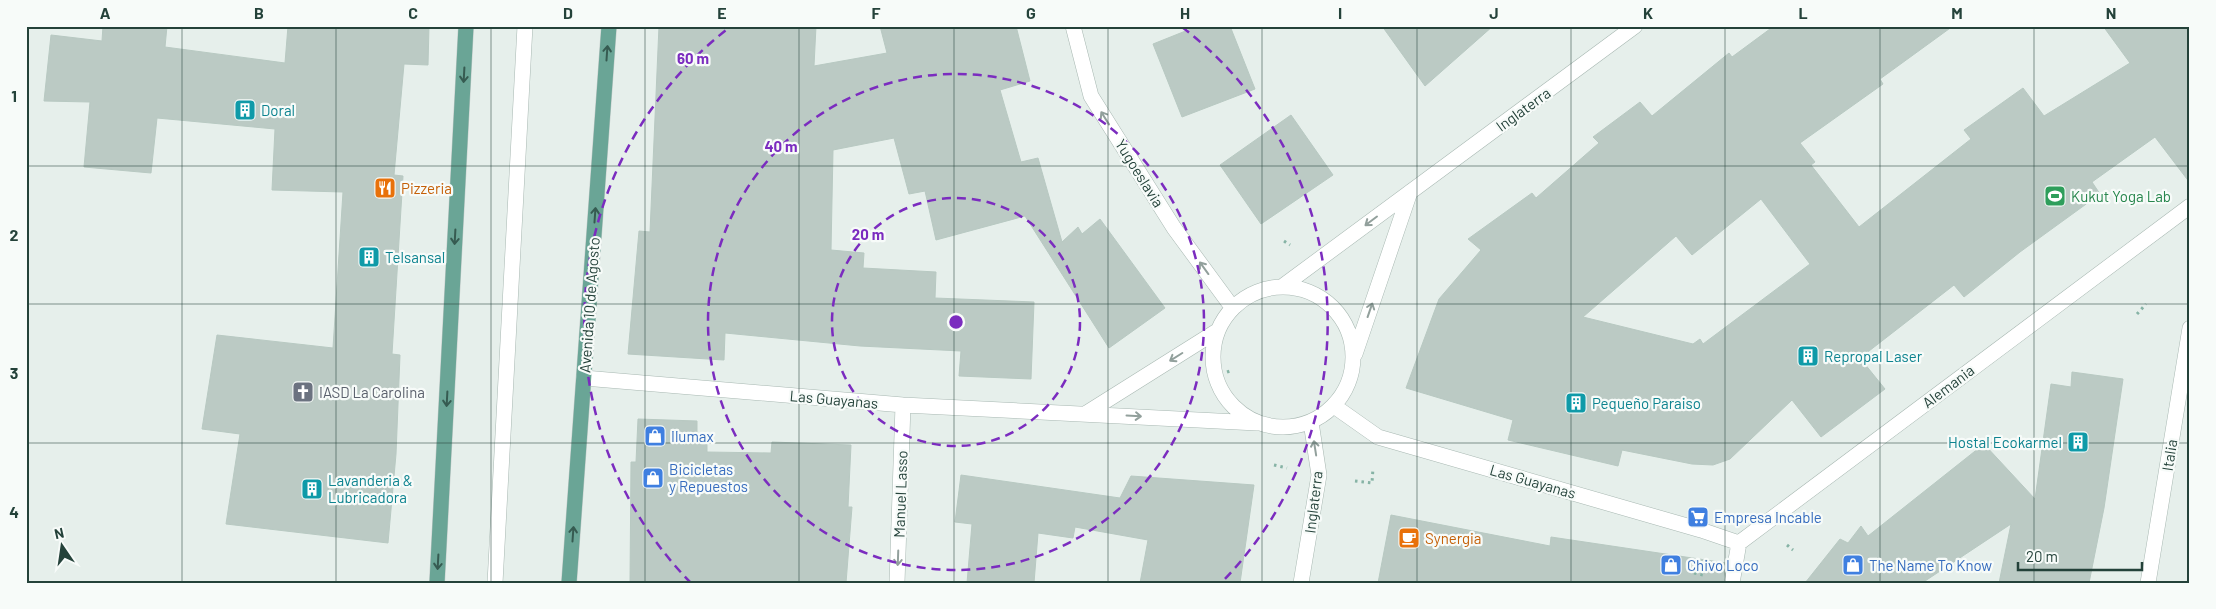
<svg xmlns="http://www.w3.org/2000/svg" width="2216" height="609" font-family="Barlow,sans-serif">
  <rect width="100%" height="100%" fill="#e6efeb"/>
  <path fill="#bbcac4" stroke="#b8c9c2" fill-rule="evenodd" d="M103 26H167L165 47 285 63 288 26H429L428 65 404 64 394 175 403 176 392 354 400 355 396 454 388 543 226 524 240 434 202 429 217 335 333 348 343 192 272 190 275 129 157 118 151 173 84 167 90 102 44 101 51 35 102 41Z
    M659 26H816L814 66 887 53 880 26H1016L1030 81 1000 90 1021 162 1038 158 1062 242 1078 227 1082 234 1100 219 1165 308 1109 348 1025 216 936 240 925 191 909 194 894 138 833 150 831 250 864 253 863 268 936 272 935 298 1034 302 1031 379 959 376 961 351 860 346 725 333 724 360 628 354 639 231 650 232Z
    M1198 26H1230L1255 89 1182 117 1153 44Z
    M1382 26H1493L1425 86Z
    M1774 26H1953L1880 79 1883 84 1800 143 1815 162 1811 165 1859 227 1971 139 1964 130 2023 88 2044 116 2130 63 2103 26H2190V183L2155 137 2092 182 2100 194 2020 252 1964 297 1954 285 1860 358 1885 389 1821 437 1792 400 1730 459 1713 465 1692 464 1622 450 1618 466 1508 440 1513 420 1406 388 1439 299 1481 250 1468 239 1532 193 1536 198 1599 143 1593 137 1640 102 1652 116 1729 53 1732 57ZM1761 199 1810 264 1703 344 1700 339 1693 344 1583 317 1676 236 1692 255Z
    M1291 115 1333 175 1261 224 1220 165Z
    M2072 372 2123 379 2104 508 2089 583H1999L2011 524 1922 583H1805L1840 539 1848 543 1861 526 1868 536 1984 444 2035 499 2051 384 2071 387Z
    M638 419 697 421V442H707V452L771 453 772 442 851 445 848 507H852L846 583H630L631 462H636Z
    M961 475 1120 498 1131 476 1254 485 1240 583H1140L1148 540 1075 527 1073 538 1038 533 1034 583H967L972 524 955 522Z
    M1391 515 1550 546 1551 537 1726 563 1723 583H1378Z"/>
  <g fill="none" stroke-linecap="round" stroke-linejoin="round">
    <g stroke="#a8b8b2" stroke-width="16">
      <path id="lane" d="M495 583 525 26"/>
    </g>
    <g stroke="#a8b8b2" stroke-width="16">
      <path id="street" d="M1073 26 1091 96 1174 228 1232 307
        M1283 286 1635 26
        M1213 357a70 70 0 1 1 140 0a70 70 0 1 1-140 0Z
        M1355 354 1410 192
        M584 378 903 405 1257 423
        M1334 406 1378 437 1701 530 1739 543
        M1085 414 1217 331
        M897 583 903 405
        M1301 583 1319 475 1311 422
        M1732 583 1739 543 2190 206
        M2148 583 2190 328"/>
    </g>
    <g stroke="#c2cac8" stroke-width="16">
      <path id="primary" d="M437 583 466 26
        M569 583 609 26"/>
    </g>
    <path stroke="#86b3a5" stroke-width="3" stroke-dasharray="2.5 4" stroke-linecap="butt" d="M1284 241 1290 245
      M2137 314 2146 304
      M1227 372 1230 371
      M1274 465 1287 468
      M1355 481 1372 483 1373 468
      M1787 545 1793 550
      M1694 573 1703 575"/>
    <use href="#lane" stroke="#fff" stroke-width="15"/>
    <use href="#street" stroke="#fff" stroke-width="15"/>
    <use href="#primary" stroke="#6aa596" stroke-width="15"/>
  </g>
  <defs><path id="oneway-shaft" d="M-6 0H5M1.5-3L5.5 0L1.5 3" fill="none" stroke-width="1.6" stroke-linecap="round" stroke-linejoin="round" transform="scale(1.25)"/></defs>
  <g stroke="#365b51">
    <use href="#oneway-shaft" transform="translate(607 53) rotate(-86)"/>
    <use href="#oneway-shaft" transform="translate(464 75) rotate(93)"/>
    <use href="#oneway-shaft" transform="translate(595 215) rotate(-86)"/>
    <use href="#oneway-shaft" transform="translate(455 237) rotate(93)"/>
    <use href="#oneway-shaft" transform="translate(447 399) rotate(93)"/>
    <use href="#oneway-shaft" transform="translate(573 534) rotate(-86)"/>
    <use href="#oneway-shaft" transform="translate(438 562) rotate(93)"/>
  </g>
  <g stroke="#92a09c">
    <use href="#oneway-shaft" transform="translate(1105 118) rotate(-122)"/>
    <use href="#oneway-shaft" transform="translate(1371 221) rotate(143)"/>
    <use href="#oneway-shaft" transform="translate(1204 268) rotate(-126)"/>
    <use href="#oneway-shaft" transform="translate(1370 310) rotate(-71)"/>
    <use href="#oneway-shaft" transform="translate(1176 357) rotate(148)"/>
    <use href="#oneway-shaft" transform="translate(1134 416) rotate(3)"/>
    <use href="#oneway-shaft" transform="translate(1315 448) rotate(-99)"/>
    <use href="#oneway-shaft" transform="translate(898 558) rotate(92)"/>
  </g>
  <path fill="none" stroke="#24423a" stroke-width="1" stroke-opacity="0.55" d="M182 26V583M336 26V583M491 26V583M645 26V583M799 26V583M954 26V583M1108 26V583M1262 26V583M1417 26V583M1571 26V583M1725 26V583M1880 26V583M2034 26V583M26 166H2190M26 304H2190M26 443H2190"/>
  <g fill="none" stroke="#7b2cbf" stroke-width="2.5" stroke-dasharray="9 6">
    <circle cx="956" cy="322" r="124"/>
    <circle cx="956" cy="322" r="248"/>
    <path d="M691 583A372 372 0 0 1 730 27M1182 27A372 372 0 0 1 1221 583"/>
  </g>
  <defs>
    <g id="building-square" transform="scale(1.125)"><rect x="-9" y="-9" width="18" height="18" rx="4" fill="#0f9aa8" stroke="#f7fbf9"/><path d="M-4-6H4V6H1V3H-1V6H-4ZM-2.5-4.3h1.7v1.8h-1.7ZM.8-4.3h1.7v1.8H.8ZM-2.5-1h1.7V.8h-1.7ZM.8-1h1.7V.8H.8Z" fill="#fff"/></g>
    <g id="restaurant-square" transform="scale(1.125)"><rect x="-9" y="-9" width="18" height="18" rx="4" fill="#e8710a" stroke="#f7fbf9"/><path d="M-5-6h1v4h1v-4h1v4h1v-4h1v5L-1.5 .5V6h-2V.5L-5-1ZM5-6V6H3V1.5H1.5Q1.5-4 5-6Z" fill="#fff"/></g>
    <g id="stadium-square" transform="scale(1.125)"><rect x="-9" y="-9" width="18" height="18" rx="4" fill="#2e9e5b" stroke="#f7fbf9"/><path d="M0-5a6.5 5 0 1 0 0 10a6.5 5 0 1 0 0-10ZM-3.5-1.8h7v3.6h-7Z" fill="#fff"/></g>
    <g id="church-square" transform="scale(1.125)"><rect x="-9" y="-9" width="18" height="18" rx="4" fill="#6b7280" stroke="#f7fbf9"/><path d="M-1.2-6h2.4v3.5h3.3v2.4h-3.3V6h-2.4V-.1h-3.3v-2.4h3.3Z" fill="#fff"/></g>
    <g id="shop-square" transform="scale(1.125)"><rect x="-9" y="-9" width="18" height="18" rx="4" fill="#3f7fe0" stroke="#f7fbf9"/><path d="M-5-2.5h2.3a2.7 3.5 0 0 1 5.4 0H5L5.5 6h-11ZM-1.5-2.5h3a1.5 2.3 0 0 0-3 0Z" fill="#fff"/></g>
    <g id="supermarket-square" transform="scale(1.125)"><rect x="-9" y="-9" width="18" height="18" rx="4" fill="#3f7fe0" stroke="#f7fbf9"/><path d="M-6-5.5h2.5l.6 2H6L4.5 2H-2.5L-4.4-4H-6ZM-1.5 3.2a1.3 1.3 0 1 0 .1 0ZM3 3.2a1.3 1.3 0 1 0 .1 0Z" fill="#fff"/></g>
    <g id="cafe-square" transform="scale(1.125)"><rect x="-9" y="-9" width="18" height="18" rx="4" fill="#e8710a" stroke="#f7fbf9"/><path d="M-5.5-4.5H6V0H3Q3 3.5 0 3.5H-2.5Q-5.5 3.5-5.5 0ZM3-3.2v2h1.7v-2ZM-6 4.5H4V6H-6Z" fill="#fff"/></g>
  </defs>
  <g fill-rule="evenodd">
    <use href="#building-square" x="245" y="110"/>
    <use href="#restaurant-square" x="385" y="188"/>
    <use href="#stadium-square" x="2055" y="196"/>
    <use href="#building-square" x="369" y="257"/>
    <use href="#building-square" x="1808" y="356"/>
    <use href="#church-square" x="303" y="392"/>
    <use href="#building-square" x="1576" y="403"/>
    <use href="#shop-square" x="655" y="436"/>
    <use href="#building-square" x="2078" y="442"/>
    <use href="#shop-square" x="653" y="478"/>
    <use href="#building-square" x="312" y="489"/>
    <use href="#supermarket-square" x="1698" y="517"/>
    <use href="#cafe-square" x="1409" y="538"/>
    <use href="#shop-square" x="1671" y="565"/>
    <use href="#shop-square" x="1853" y="565"/>
  </g>
  <g text-anchor="middle" dominant-baseline="central" stroke-width="4.5" stroke-linejoin="round" paint-order="stroke">
    <g font-size="15" fill="#24423a" stroke="#f7fbf9">
      <text transform="translate(1523 109) rotate(-36)">Inglaterra</text>
      <text transform="translate(1140 173) rotate(58)">Yugoeslavia</text>
      <text transform="translate(589 305) rotate(-86)">Avenida 10 de Agosto</text>
      <text transform="translate(1948 386) rotate(-37)">Alemania</text>
      <text transform="translate(834 399) rotate(5)">Las Guayanas</text>
      <text transform="translate(2169 455) rotate(-81)">Italia</text>
      <text transform="translate(1533 481) rotate(16)">Las Guayanas</text>
      <text transform="translate(900 494) rotate(-88)">Manuel Lasso</text>
      <text transform="translate(1313 502) rotate(-83)">Inglaterra</text>
    </g>
    <g font-size="15" fill="#0d838f" stroke="#f7fbf9" text-anchor="start">
      <text x="261" y="110">Doral</text>
      <text x="385" y="257">Telsansal</text>
      <text x="1824" y="356">Repropal Laser</text>
      <text x="1592" y="403">Pequeño Paraiso</text>
      <text x="2062" y="442" text-anchor="end">Hostal Ecokarmel</text>
      <text x="328" y="480">Lavanderia &amp;<tspan x="328" dy="17">Lubricadora</tspan></text>
    </g>
    <g font-size="15" fill="#c56008" stroke="#f7fbf9" text-anchor="start">
      <text x="401" y="188">Pizzeria</text>
      <text x="1425" y="538">Synergia</text>
    </g>
    <g font-size="15" fill="#27864d" stroke="#f7fbf9" text-anchor="start">
      <text x="2071" y="196">Kukut Yoga Lab</text>
    </g>
    <g font-size="15" fill="#5b616d" stroke="#f7fbf9" text-anchor="start">
      <text x="319" y="392">IASD La Carolina</text>
    </g>
    <g font-size="15" fill="#366cbe" stroke="#f7fbf9" text-anchor="start">
      <text x="671" y="436">Ilumax</text>
      <text x="669" y="469">Bicicletas<tspan x="669" dy="17">y Repuestos</tspan></text>
      <text x="1714" y="517">Empresa Incable</text>
      <text x="1687" y="565">Chivo Loco</text>
      <text x="1869" y="565">The Name To Know</text>
    </g>
  </g>
  <circle cx="956" cy="322" r="8" fill="#7b2cbf" stroke="#f7fbf9" stroke-width="2.5"/>
  <g font-size="15" text-anchor="middle" font-weight="bold" fill="#7b2cbf" stroke="#f7fbf9" stroke-width="4.5" stroke-linejoin="round" paint-order="stroke">
    <text x="693" y="64">60 m</text>
    <text x="781" y="152">40 m</text>
    <text x="868" y="240">20 m</text>
  </g>
  <rect width="2216" height="609" fill="none" stroke="#f7fbf9" stroke-width="55"/>
  <g transform="translate(62 546) rotate(347)" stroke="#f7fbf9" stroke-width="4" paint-order="stroke">
  <path d="M0-4L9 19L0 12L-9 19Z" fill="#24423a"/>
  <text y="-8" font-size="14" font-weight="bold" text-anchor="middle" fill="#24423a">N</text>
  </g>
  <path d="M2018 562v8h124v-8" fill="none" stroke="#24423a" stroke-width="2.5"/>
  <text x="2026" y="562" font-size="15" fill="#24423a" stroke="#f7fbf9" stroke-width="4" paint-order="stroke">20 m</text>
  <rect x="28" y="28" width="2160" height="554" fill="none" stroke="#24423a" stroke-width="2"/>
  <g font-size="16" text-anchor="middle" font-weight="bold" fill="#24423a">
    <text x="105" y="19">A</text>
    <text x="259" y="19">B</text>
    <text x="413" y="19">C</text>
    <text x="568" y="19">D</text>
    <text x="722" y="19">E</text>
    <text x="876" y="19">F</text>
    <text x="1031" y="19">G</text>
    <text x="1185" y="19">H</text>
    <text x="1340" y="19">I</text>
    <text x="1494" y="19">J</text>
    <text x="1648" y="19">K</text>
    <text x="1803" y="19">L</text>
    <text x="1957" y="19">M</text>
    <text x="2111" y="19">N</text>
    <text x="14" y="102">1</text>
    <text x="14" y="241">2</text>
    <text x="14" y="379">3</text>
    <text x="14" y="518">4</text>
  </g>
</svg>
